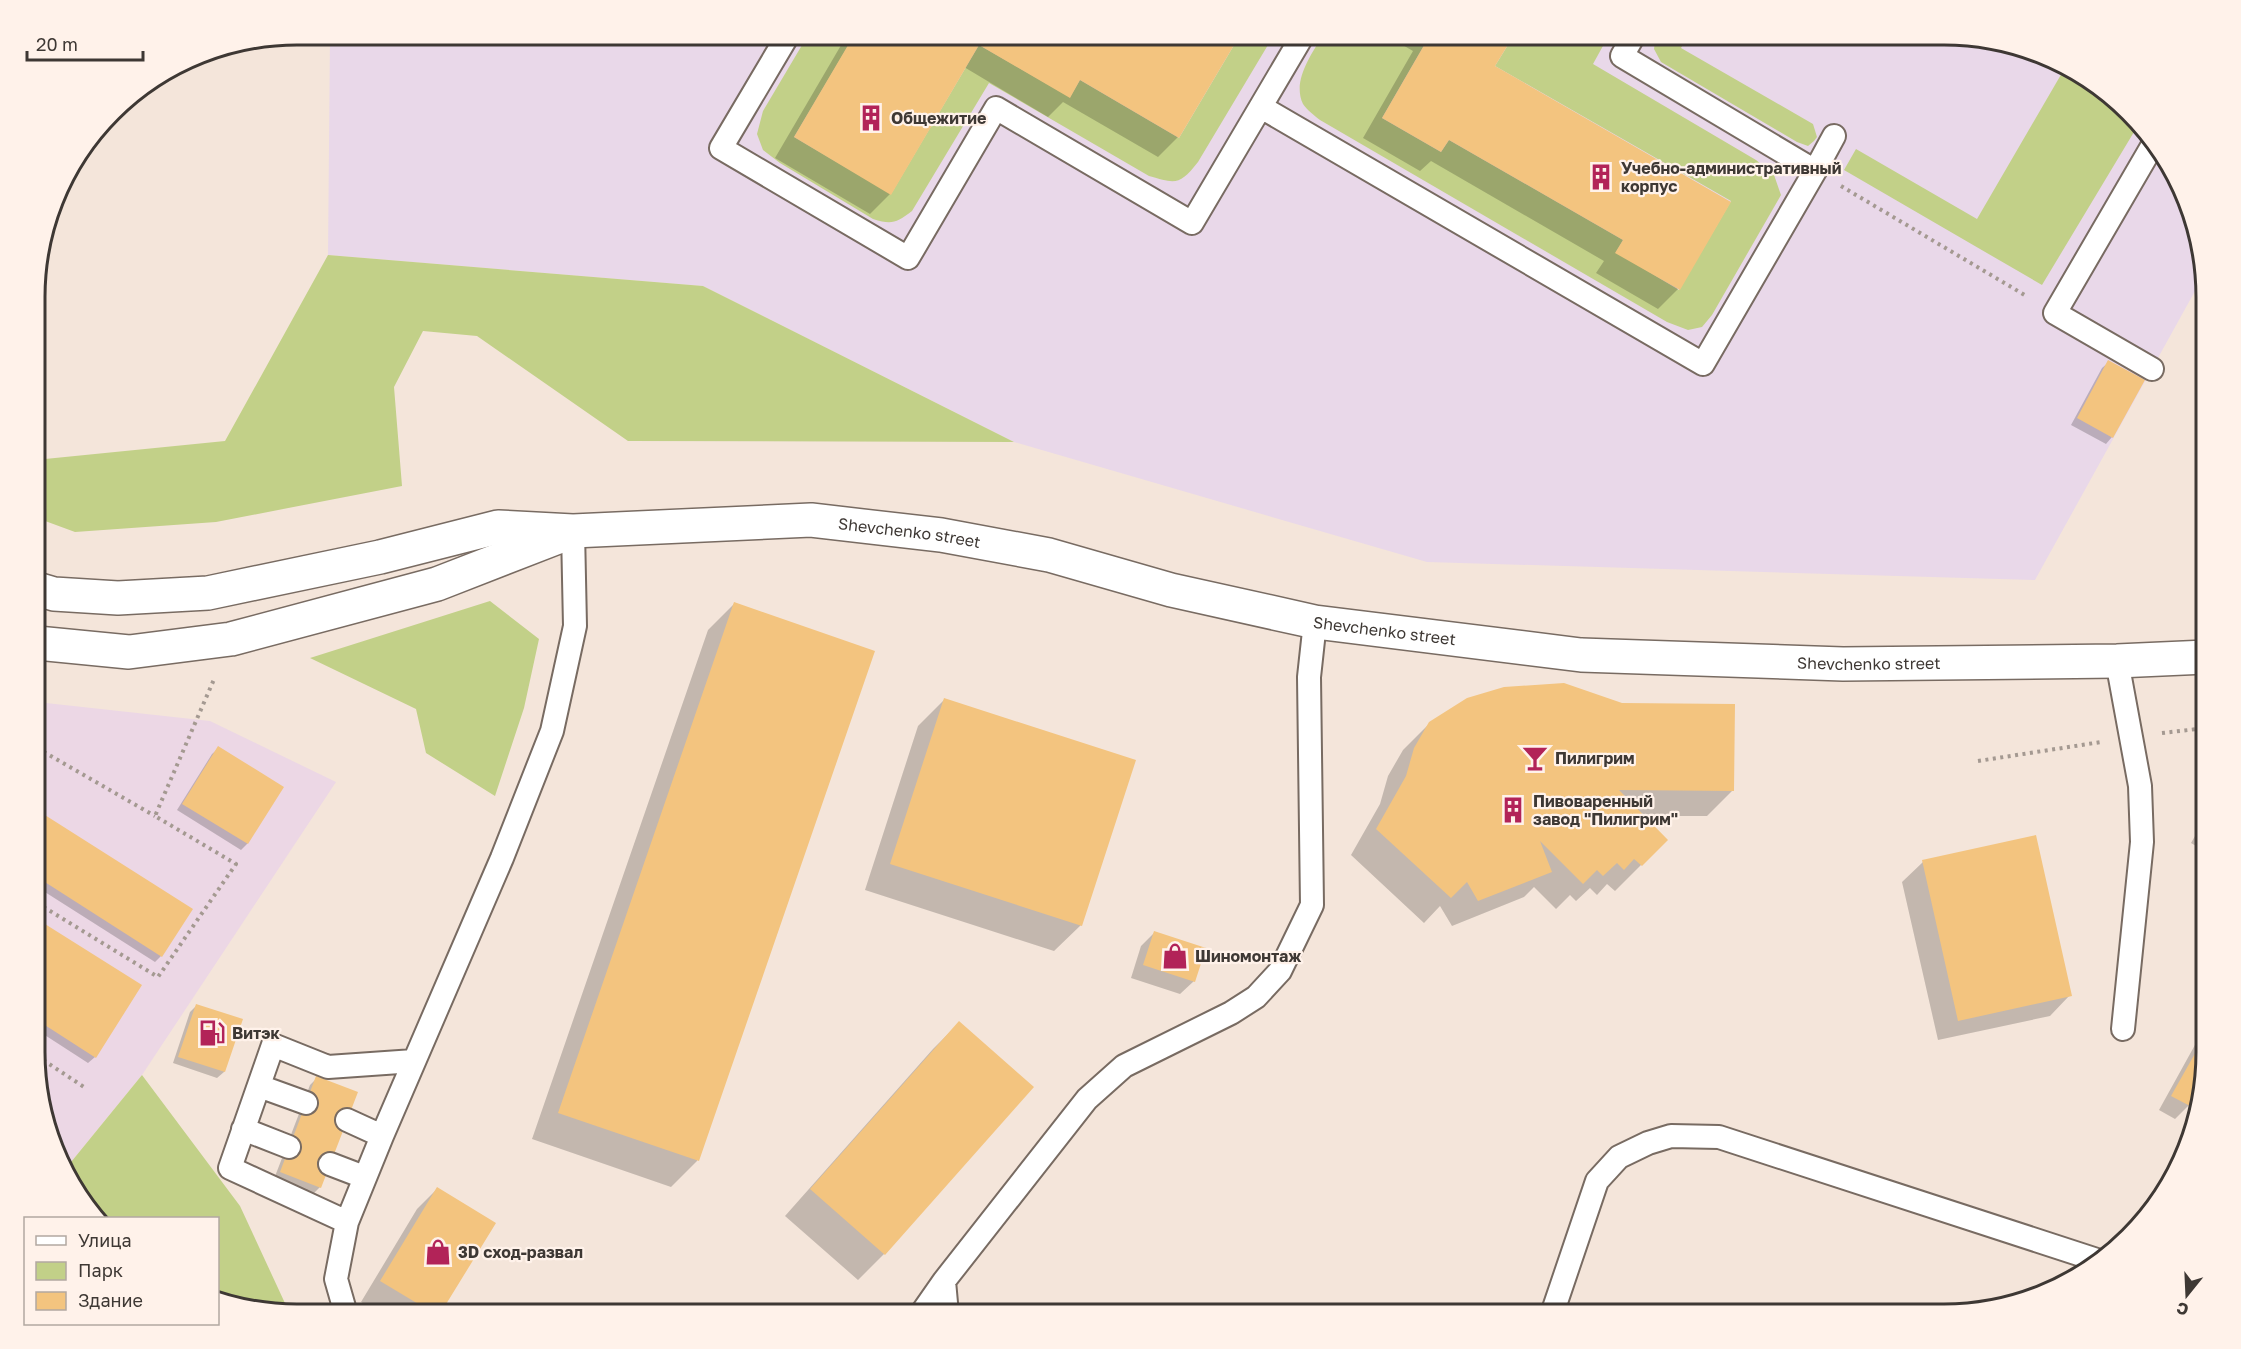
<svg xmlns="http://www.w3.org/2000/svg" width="2241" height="1349" font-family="'Golos Text',sans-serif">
  <rect width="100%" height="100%" fill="#f4e5da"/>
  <path fill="#ecd7e5" d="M37 702 210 721 336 782 142 1075 67 1167 37 1086Z"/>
  <path fill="#e9d8e9" d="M330 35H1945L2012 44 2076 70 2162 151 2193 213 2205 273 2035 580 1427 562 1014 442 703 286 328 255Z"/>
  <path fill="#c2d088" d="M808 35H840L851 41 794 137 891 194 979 45 1070 97 1080 80 1179 138 1240 35H1274L1198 162C1180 185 1176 184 1149 176L989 83 912 211C896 223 892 225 873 219L780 163 763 150 757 134 763 111Z
    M1323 35H1430L1382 118 1441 152 1449 140 1623 240 1616 252 1679 290 1731 201 1495 66 1514 35H1609L1593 64 1756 160 1774 175 1781 195 1712 315 1702 327 1688 330 1667 322 1320 120C1315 116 1307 110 1303 104 1292 81 1311 55 1323 35Z
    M1656 35H1688L1681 48 1813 124 1817 137 1814 141 1808 146 1797 142 1661 62 1654 49Z
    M2066 66 2076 70 2137 127 2042 285 1844 170 1856 149 1977 219Z
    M328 255 703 286 1014 442 628 441 477 336 423 331 394 387 402 486 216 522 75 532 37 518V449L45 459 225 441Z
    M490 601 539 639 524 708 495 796 426 753 416 709 310 658Z
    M142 1075 240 1206 290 1314 229 1305 218 1301V1218H101L79 1198 67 1167Z"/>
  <path fill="#0003" d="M847 35H1239L1178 137 1158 157 1063 102 1048 117 964 67 890 194 870 214 775 158Z
    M1397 35H1512L1493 66 1678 289 1658 309 1596 273 1604 261 1431 161 1420 171 1363 138 1413 51 1394 40Z
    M2109 362 2112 437 2106 444 2071 425 2102 368Z
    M734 604 873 652 697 1161 671 1187 532 1139 708 630Z
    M945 699 1081 925 1054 951 865 890 918 726Z
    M1430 723 1733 790 1707 816H1643L1666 840 1615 891 1607 884 1597 895 1590 888 1576 901 1570 895 1556 909 1534 887 1524 897 1452 926 1440 906 1424 923 1351 855 1380 804 1388 776 1403 750Z
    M219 748 282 788 247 844 241 850 177 810 212 754Z
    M37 812 191 910 161 956 155 962 37 887Z
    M2206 817V852L2191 843Z
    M1923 862 2070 995 2050 1016 1938 1040 1902 882Z
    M37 921 140 986 95 1057 88 1063 37 1030Z
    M1154 933 1194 981 1180 994 1131 978 1141 946Z
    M197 1005 241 1020 224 1072 217 1078 173 1063 190 1012Z
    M959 1023 884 1254 858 1280 785 1216 933 1049Z
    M2206 1025V1069L2189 1105 2175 1119 2159 1110Z
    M317 1078 320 1187 313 1194 274 1179 310 1085Z
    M437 1189 493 1223 438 1314H382L361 1302 417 1209Z"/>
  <path fill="#f3c47f" d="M854 35H1240L1179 138 1080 80 1070 98 979 45 891 195 794 137Z
    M1430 35H1514L1495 66 1731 202 1680 290 1615 253 1623 240 1449 140 1441 152 1382 118Z
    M2108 360 2145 380 2113 438 2077 418Z
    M734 602 875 651 699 1161 558 1113Z
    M1564 683 1622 703 1735 704 1734 791 1619 790 1668 840 1642 866 1634 859 1624 870 1617 863 1603 876 1597 870 1583 884 1540 841 1552 872 1478 901 1467 882 1451 898 1376 829 1406 776 1414 748 1429 722 1467 698 1504 687Z
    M944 698 1136 760 1082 926 890 864Z
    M218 746 284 787 248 844 182 804Z
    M37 810 193 909 162 957 37 877Z
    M2036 835 2072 996 1958 1021 1922 860Z
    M37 919 142 985 96 1058 37 1020Z
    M1154 931 1206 948 1195 982 1143 965Z
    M196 1004 243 1019 225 1072 178 1057Z
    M959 1021 1034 1087 885 1255 810 1189Z
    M2206 1034V1069L2201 1087 2190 1106 2171 1096Z
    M316 1076 358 1092 321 1188 280 1172Z
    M437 1187 496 1223 440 1314H435L380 1281Z"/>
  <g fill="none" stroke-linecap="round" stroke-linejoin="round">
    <g stroke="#786b62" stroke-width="26">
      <path id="service" d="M788 35 721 148 908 258 996 108 1192 223 1303 35
        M1261 107 1703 364 1815 171 1622 56 1634 35
        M1815 171 1834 136
        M2152 369 2055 313 2154 143
        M2117 661 2140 786 2142 842 2123 1029
        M259 1086 306 1103
        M347 1120 382 1136
        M243 1129 289 1147
        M330 1164 364 1177
        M347 1222 230 1168 273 1045 328 1067 414 1061
        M944 1281 947 1314
        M346 1314 336 1279 347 1222 382 1136 502 858 552 731 575 626 573 531
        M921 1314 944 1281 1087 1099 1124 1066 1231 1013 1256 997 1280 971 1312 905 1309 677 1315 622
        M1552 1314 1597 1181 1619 1157 1648 1143 1671 1136 1719 1137 2100 1261"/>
    </g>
    <g stroke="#786b62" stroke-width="36">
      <g id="secondary">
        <path id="s1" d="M37 589 54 594 118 598 208 593 380 557 498 527 573 531 811 520 941 535 1049 555 1171 590 1315 622 1581 655 1843 664 2117 661 2206 657"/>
        <path d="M37 643 129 652 231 639 437 584 563 535"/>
      </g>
    </g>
    <path stroke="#a49991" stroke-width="4" stroke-dasharray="3 4.5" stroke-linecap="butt" d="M1841 186 2028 297
      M37 727 41 680
      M2162 733 2206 728
      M37 748 155 816
      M1978 761 2101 742
      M37 903 158 977 236 864 155 816 215 677
      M37 1056 87 1089"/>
    <use href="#service" stroke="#fff" stroke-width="22"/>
    <use href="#secondary" stroke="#fff" stroke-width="33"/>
  </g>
  <defs>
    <g id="building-bare" transform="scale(2.07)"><path d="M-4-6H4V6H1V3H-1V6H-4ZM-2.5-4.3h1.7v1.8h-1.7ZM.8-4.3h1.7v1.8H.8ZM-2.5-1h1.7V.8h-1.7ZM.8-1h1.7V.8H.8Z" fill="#b22358" stroke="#fff2ea" stroke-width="2.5" paint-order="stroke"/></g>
    <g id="bar-bare" transform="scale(2.07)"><path d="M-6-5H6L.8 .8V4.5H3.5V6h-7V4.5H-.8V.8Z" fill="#b22358" stroke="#fff2ea" stroke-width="2.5" paint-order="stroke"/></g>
    <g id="shop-bare" transform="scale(2.07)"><path d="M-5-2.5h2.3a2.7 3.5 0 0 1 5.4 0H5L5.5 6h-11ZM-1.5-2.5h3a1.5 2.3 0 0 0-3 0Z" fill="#b22358" stroke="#fff2ea" stroke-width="2.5" paint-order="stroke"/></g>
    <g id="fuel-bare" transform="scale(2.07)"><path d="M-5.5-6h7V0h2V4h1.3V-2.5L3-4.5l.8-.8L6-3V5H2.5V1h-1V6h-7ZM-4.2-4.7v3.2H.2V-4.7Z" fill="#b22358" stroke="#fff2ea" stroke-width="2.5" paint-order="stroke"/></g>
  </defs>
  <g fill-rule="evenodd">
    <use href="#building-bare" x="871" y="118"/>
    <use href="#building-bare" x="1601" y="177"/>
    <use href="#bar-bare" x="1535" y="758"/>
    <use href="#building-bare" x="1513" y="810"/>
    <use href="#shop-bare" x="1175" y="956"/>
    <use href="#fuel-bare" x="212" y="1033"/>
    <use href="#shop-bare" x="438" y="1252"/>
  </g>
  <g text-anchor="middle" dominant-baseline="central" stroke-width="4.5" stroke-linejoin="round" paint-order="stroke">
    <g font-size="16" font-weight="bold" fill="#3e3834" stroke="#fff2ea" text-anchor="start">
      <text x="891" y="118">Общежитие</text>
      <text x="1621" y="168">Учебно-административный<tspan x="1621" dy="18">корпус</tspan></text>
      <text x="1555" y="758">Пилигрим</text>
      <text x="1533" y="801">Пивоваренный<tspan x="1533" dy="18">завод "Пилигрим"</tspan></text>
      <text x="1195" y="956">Шиномонтаж</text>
      <text x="232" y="1033">Витэк</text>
      <text x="458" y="1252">3D сход-развал</text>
    </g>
    <g font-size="16" fill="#3e3834" stroke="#fff2ea">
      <text stroke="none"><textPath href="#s1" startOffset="882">Shevchenko street</textPath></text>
      <text stroke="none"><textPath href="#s1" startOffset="1368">Shevchenko street</textPath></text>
      <text stroke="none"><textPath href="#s1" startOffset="1854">Shevchenko street</textPath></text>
    </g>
  </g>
  <path d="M0 0H2241V1349H0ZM297 45H1944A252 252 0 0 1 2196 297V1052A252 252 0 0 1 1944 1304H297A252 252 0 0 1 45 1052V297A252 252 0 0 1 297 45Z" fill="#fff2ea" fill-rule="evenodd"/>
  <path fill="none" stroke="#3e3834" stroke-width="3" d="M297 45H1944A252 252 0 0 1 2196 297V1052A252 252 0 0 1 1944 1304H297A252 252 0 0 1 45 1052V297A252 252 0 0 1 297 45Z"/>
  <rect x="24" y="1217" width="195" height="108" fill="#fff2ea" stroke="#b2a8a1" stroke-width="1.5"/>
  <rect x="36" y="1236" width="30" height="9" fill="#ffffff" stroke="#b2a8a1" stroke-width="1.5"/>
  <text x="78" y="1247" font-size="18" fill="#3e3834">Улица</text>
  <rect x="36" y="1262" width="30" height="18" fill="#c2d088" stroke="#b2a8a1" stroke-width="1.5"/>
  <text x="78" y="1277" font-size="18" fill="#3e3834">Парк</text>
  <rect x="36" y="1292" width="30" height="18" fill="#f3c47f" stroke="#b2a8a1" stroke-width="1.5"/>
  <text x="78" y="1307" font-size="18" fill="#3e3834">Здание</text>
  <g transform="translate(2187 1295) rotate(198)" stroke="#fff2ea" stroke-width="4.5" paint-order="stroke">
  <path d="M0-4.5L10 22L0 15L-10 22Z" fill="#3e3834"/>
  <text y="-9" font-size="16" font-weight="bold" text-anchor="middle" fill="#3e3834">С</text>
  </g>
  <path d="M27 51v9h116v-9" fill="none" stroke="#3e3834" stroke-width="3"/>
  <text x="36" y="51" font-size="18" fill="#3e3834" stroke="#fff2ea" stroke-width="4.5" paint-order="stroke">20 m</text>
</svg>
